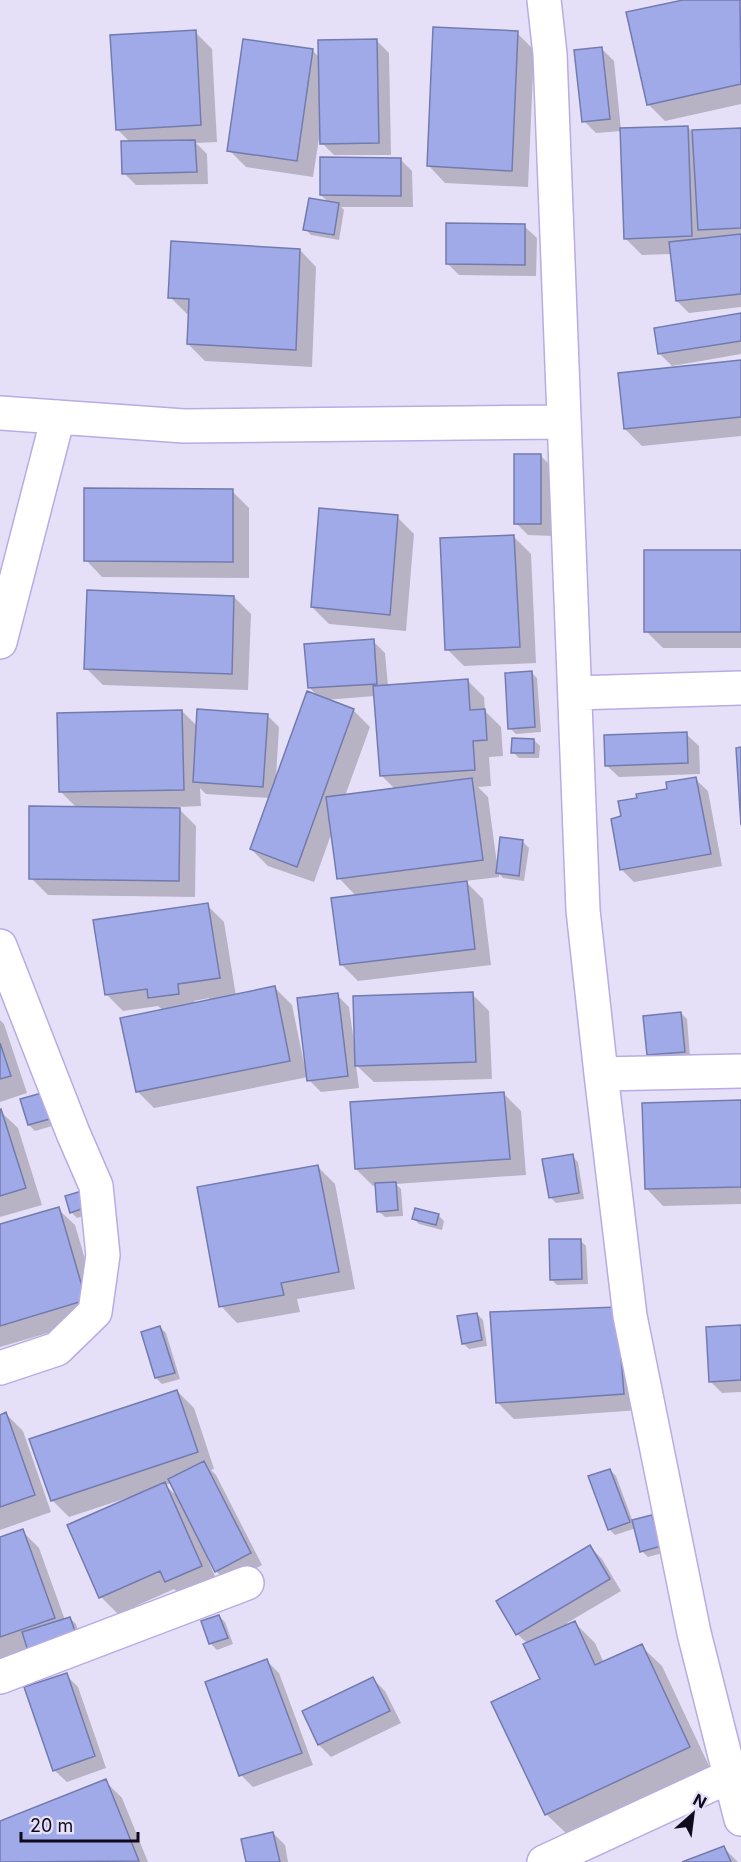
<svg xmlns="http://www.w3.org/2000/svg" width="741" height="1862" font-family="Inter,sans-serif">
  <rect width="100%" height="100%" fill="#e5e0f7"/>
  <path fill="#0003" fill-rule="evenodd" d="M690 0H741V104L665 121 648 104Z
    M195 32 212 49 217 142 196 143 207 154 208 184 136 185 124 173 130 142 118 130Z
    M517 33 534 50 528 187 445 183 429 166Z
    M377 41 389 53 391 155H334L322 143 321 132H320L313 177 246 167 229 150 312 50 320 58Z
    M602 49 614 61 621 130 688 127 692 132 741 129V307L689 313 677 301 671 254 642 255 625 238 622 131 596 133 584 121Z
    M400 159 412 171 413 207H341L344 210 339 240 311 235 305 229 329 203 321 195Z
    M524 226 537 238 536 276 459 275 447 263Z
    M300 250 316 267 312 367 205 361 188 344 190 315 187 314 170 297Z
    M741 315V354L672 366 660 354Z
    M741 362V436L642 446 625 429Z
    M541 456 553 468V536L528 535 516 523Z
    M232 491 249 508V578L102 577 86 560Z
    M397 517 414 534 406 631 329 624 312 607Z
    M514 537 531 554 536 663 464 666 447 649Z
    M741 551V648H663L646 631Z
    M234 597 251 614 248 690 103 685 86 668Z
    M373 641 385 653 388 686 467 680 484 697 485 711 501 727 503 756 489 757 491 786 478 787 488 797 497 864 523 842 529 848 524 881 503 878 499 874V877L465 881 483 899 491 965 358 981 341 964 356 896 339 878 332 832 314 882 268 866 251 849 270 798 206 794 200 788 201 806 177 807 196 826 195 897 48 895 31 878 77 808 61 792 182 711 198 727 267 715 279 727 276 778 319 698 310 688ZM375 696 382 776 396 790 345 796 370 727 353 710 325 700Z
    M531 672 537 678 541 732 516 734 510 728Z
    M686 734 699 746 700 774 619 777 606 765Z
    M534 740 540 746 539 758H519L513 752Z
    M695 779 708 791 722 866 634 882 622 870V817L669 790Z
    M207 905 224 922 236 996 275 988 292 1005 306 1073H308L337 995 349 1007 354 1042 472 994 489 1011 492 1079 374 1082 356 1065 359 1088 321 1092 309 1080 308 1077 154 1108 137 1091 163 1010 158 1006 123 1011 106 994ZM209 998V1001L195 1004 194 1001Z
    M681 1013 687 1019 690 1057 655 1060 649 1054Z
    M0 1020 4 1024 27 1093 0 1102Z
    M504 1094 521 1111 526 1175 396 1184 401 1189 403 1216 385 1217 379 1211 377 1185 373 1186 356 1169Z
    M22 1100 62 1123 35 1131 29 1125Z
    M741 1102V1204L663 1206 647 1189Z
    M0 1111 18 1128 42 1205 0 1217Z
    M572 1156 578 1162 584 1199 556 1203 550 1197Z
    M318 1167 335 1184 355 1289 297 1299 300 1312 237 1323 221 1306Z
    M87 1198 92 1213 77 1218 71 1212Z
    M58 1209 75 1225 102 1317 0 1347V1226Z
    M438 1215 444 1221 442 1230 419 1224 413 1218Z
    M580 1240 586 1246 588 1284 557 1285 551 1279Z
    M616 1309 640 1410 514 1419 497 1402Z
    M477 1314 483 1320 487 1346 469 1349 463 1343Z
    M160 1327 166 1333 180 1379 162 1384 156 1378Z
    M741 1327V1392L722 1393 710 1381Z
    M177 1391 194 1408 214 1469 211 1470 216 1475 262 1565 228 1583 216 1571 210 1559 208 1560 218 1583 184 1598 174 1589 118 1614 101 1597 127 1498 69 1517 52 1500ZM172 1483 179 1498 165 1485Z
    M6 1414 23 1431 51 1512 0 1530V1416Z
    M610 1470 616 1476 633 1522 652 1517 658 1523 666 1552 648 1557 642 1551 636 1528 615 1535 609 1529Z
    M22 1531 39 1548 65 1620 70 1618 76 1624 83 1646 0 1660V1539Z
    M590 1547 602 1559 621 1591 567 1623 568 1625 574 1622 595 1643 604 1663 641 1646 662 1666 710 1768 567 1834 546 1814 542 1680 528 1644 517 1634Z
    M219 1616 225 1622 233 1644 217 1650 211 1644 203 1622Z
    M267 1661 279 1673 313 1765 253 1787 241 1775Z
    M66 1675 78 1687 106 1768 67 1782 54 1770Z
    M373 1679 385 1691 401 1723 331 1757 319 1745 304 1712Z
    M105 1781 122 1798 148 1862H0V1823Z
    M273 1833 285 1845 288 1862H248Z
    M724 1848 738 1862H686Z"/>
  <path fill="#a0aae8" stroke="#737bae" stroke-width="1.5" d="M683 0H740L741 84 647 105 626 12Z
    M433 27 518 31 512 171 427 166Z
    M196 30 201 125 116 130 110 35Z
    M243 39 313 49 297 161 227 151Z
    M377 39 379 143 320 144 318 40Z
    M602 47 610 119 582 122 574 50Z
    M688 126 692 236 624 239 620 128Z
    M741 128V228L698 230 692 130Z
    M195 140 197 172 122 174 121 141Z
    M320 157 401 158V196L320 195Z
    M309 198 339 203 334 235 303 230Z
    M446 223 525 224V265L446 264Z
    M741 234V294L676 301 669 242Z
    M171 241 300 249 296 350 187 344 189 299 168 298Z
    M741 313V341L658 354 654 328Z
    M741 360V417L624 429 618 373Z
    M514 454H541V524H514Z
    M84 488 233 489V562L84 561Z
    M319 508 398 515 390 615 311 607Z
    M514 535 520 647 445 650 440 538Z
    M644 550H741V632H644Z
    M87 590 234 596 232 674 84 669Z
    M374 639 377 684 308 688 304 644Z
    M532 671 535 727 508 729 505 673Z
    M468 679 470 710 485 709 487 740 473 741 475 770 380 776 373 686Z
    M307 691 354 709 297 867 250 849Z
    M197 709 268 714 263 787 193 782Z
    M182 710 184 790 59 792 57 713Z
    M687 732 688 763 605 766 604 735Z
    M512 738 534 739V753H511Z
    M741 747V825L736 748Z
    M696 777 711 854 620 870 611 819 621 816 618 801 637 798 636 794 667 789 666 782Z
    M472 778 483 860 337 879 326 797Z
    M29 806 180 808 179 881 29 879Z
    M500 837 523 840 519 876 496 873Z
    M467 881 475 949 340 965 331 898Z
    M208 903 220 978 178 984 179 994 148 998 147 989 105 995 93 920Z
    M275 986 290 1061 136 1092 120 1018Z
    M473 992 476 1062 355 1066 353 996Z
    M338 993 348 1076 307 1081 297 998Z
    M681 1012 685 1052 647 1055 643 1016Z
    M0 1043 11 1076 0 1079Z
    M49 1091 57 1117 28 1125 20 1099Z
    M504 1092 510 1159 355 1169 350 1102Z
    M741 1100V1187L645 1189 642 1103Z
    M1 1109 26 1188 0 1196V1110Z
    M573 1154 579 1193 549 1198 542 1159Z
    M318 1165 339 1272 281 1283 284 1295 219 1307 197 1187Z
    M396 1182 398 1210 377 1212 375 1183Z
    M82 1191 87 1207 70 1213 65 1196Z
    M59 1207 86 1300 0 1326V1224Z
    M415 1208 439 1214 436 1225 412 1219Z
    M549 1239H581L582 1279 550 1280Z
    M617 1307 624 1394 496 1403 490 1312Z
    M477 1313 482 1340 462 1344 457 1316Z
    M741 1325V1380L709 1382 706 1327Z
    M160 1326 175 1373 155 1378 141 1332Z
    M177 1390 198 1452 51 1501 29 1439Z
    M6 1412 35 1495 0 1507V1415Z
    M204 1461 251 1553 215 1572 168 1479Z
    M610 1469 630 1522 608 1530 588 1476Z
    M165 1482 202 1566 165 1582 160 1571 99 1598 67 1525Z
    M652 1515 661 1546 640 1552 632 1520Z
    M23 1529 55 1618 0 1637V1537Z
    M590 1545 610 1579 516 1635 496 1601Z
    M219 1615 228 1638 209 1644 201 1621Z
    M70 1617 78 1640 29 1654 22 1632Z
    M575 1621 595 1665 642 1644 690 1747 545 1815 491 1702 540 1679 523 1644Z
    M267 1659 302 1753 239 1776 205 1682Z
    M67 1673 95 1756 53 1771 24 1687Z
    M373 1677 390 1711 318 1745 302 1711Z
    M106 1779 139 1861 0 1862V1821Z
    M273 1832 280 1862H246L241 1839Z
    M724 1846 731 1862H682Z"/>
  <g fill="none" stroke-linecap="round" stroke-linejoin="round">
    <g stroke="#baabe2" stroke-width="36">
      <path id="minor" d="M544 0 550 54 583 910 601 1074 630 1316 694 1633 741 1819
        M0 413 184 426 564 422
        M0 642 58 417
        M575 693 741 688
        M0 946 73 1133 96 1186 103 1255 95 1312 57 1349 0 1368
        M601 1074 741 1071
        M0 1677 247 1583
        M544 1862 730 1776"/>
    </g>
    <use href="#minor" stroke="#fff" stroke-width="33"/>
  </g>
  <g transform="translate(693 1814) rotate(28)" stroke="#e5e0f7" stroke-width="4.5" paint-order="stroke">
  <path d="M0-4.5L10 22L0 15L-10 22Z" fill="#110a1d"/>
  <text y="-9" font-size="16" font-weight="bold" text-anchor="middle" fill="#110a1d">N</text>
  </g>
  <path d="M21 1832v9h117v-9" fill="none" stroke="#110a1d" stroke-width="3"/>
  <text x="30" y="1832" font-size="18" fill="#110a1d" stroke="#e5e0f7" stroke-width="4.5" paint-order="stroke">20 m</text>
</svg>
